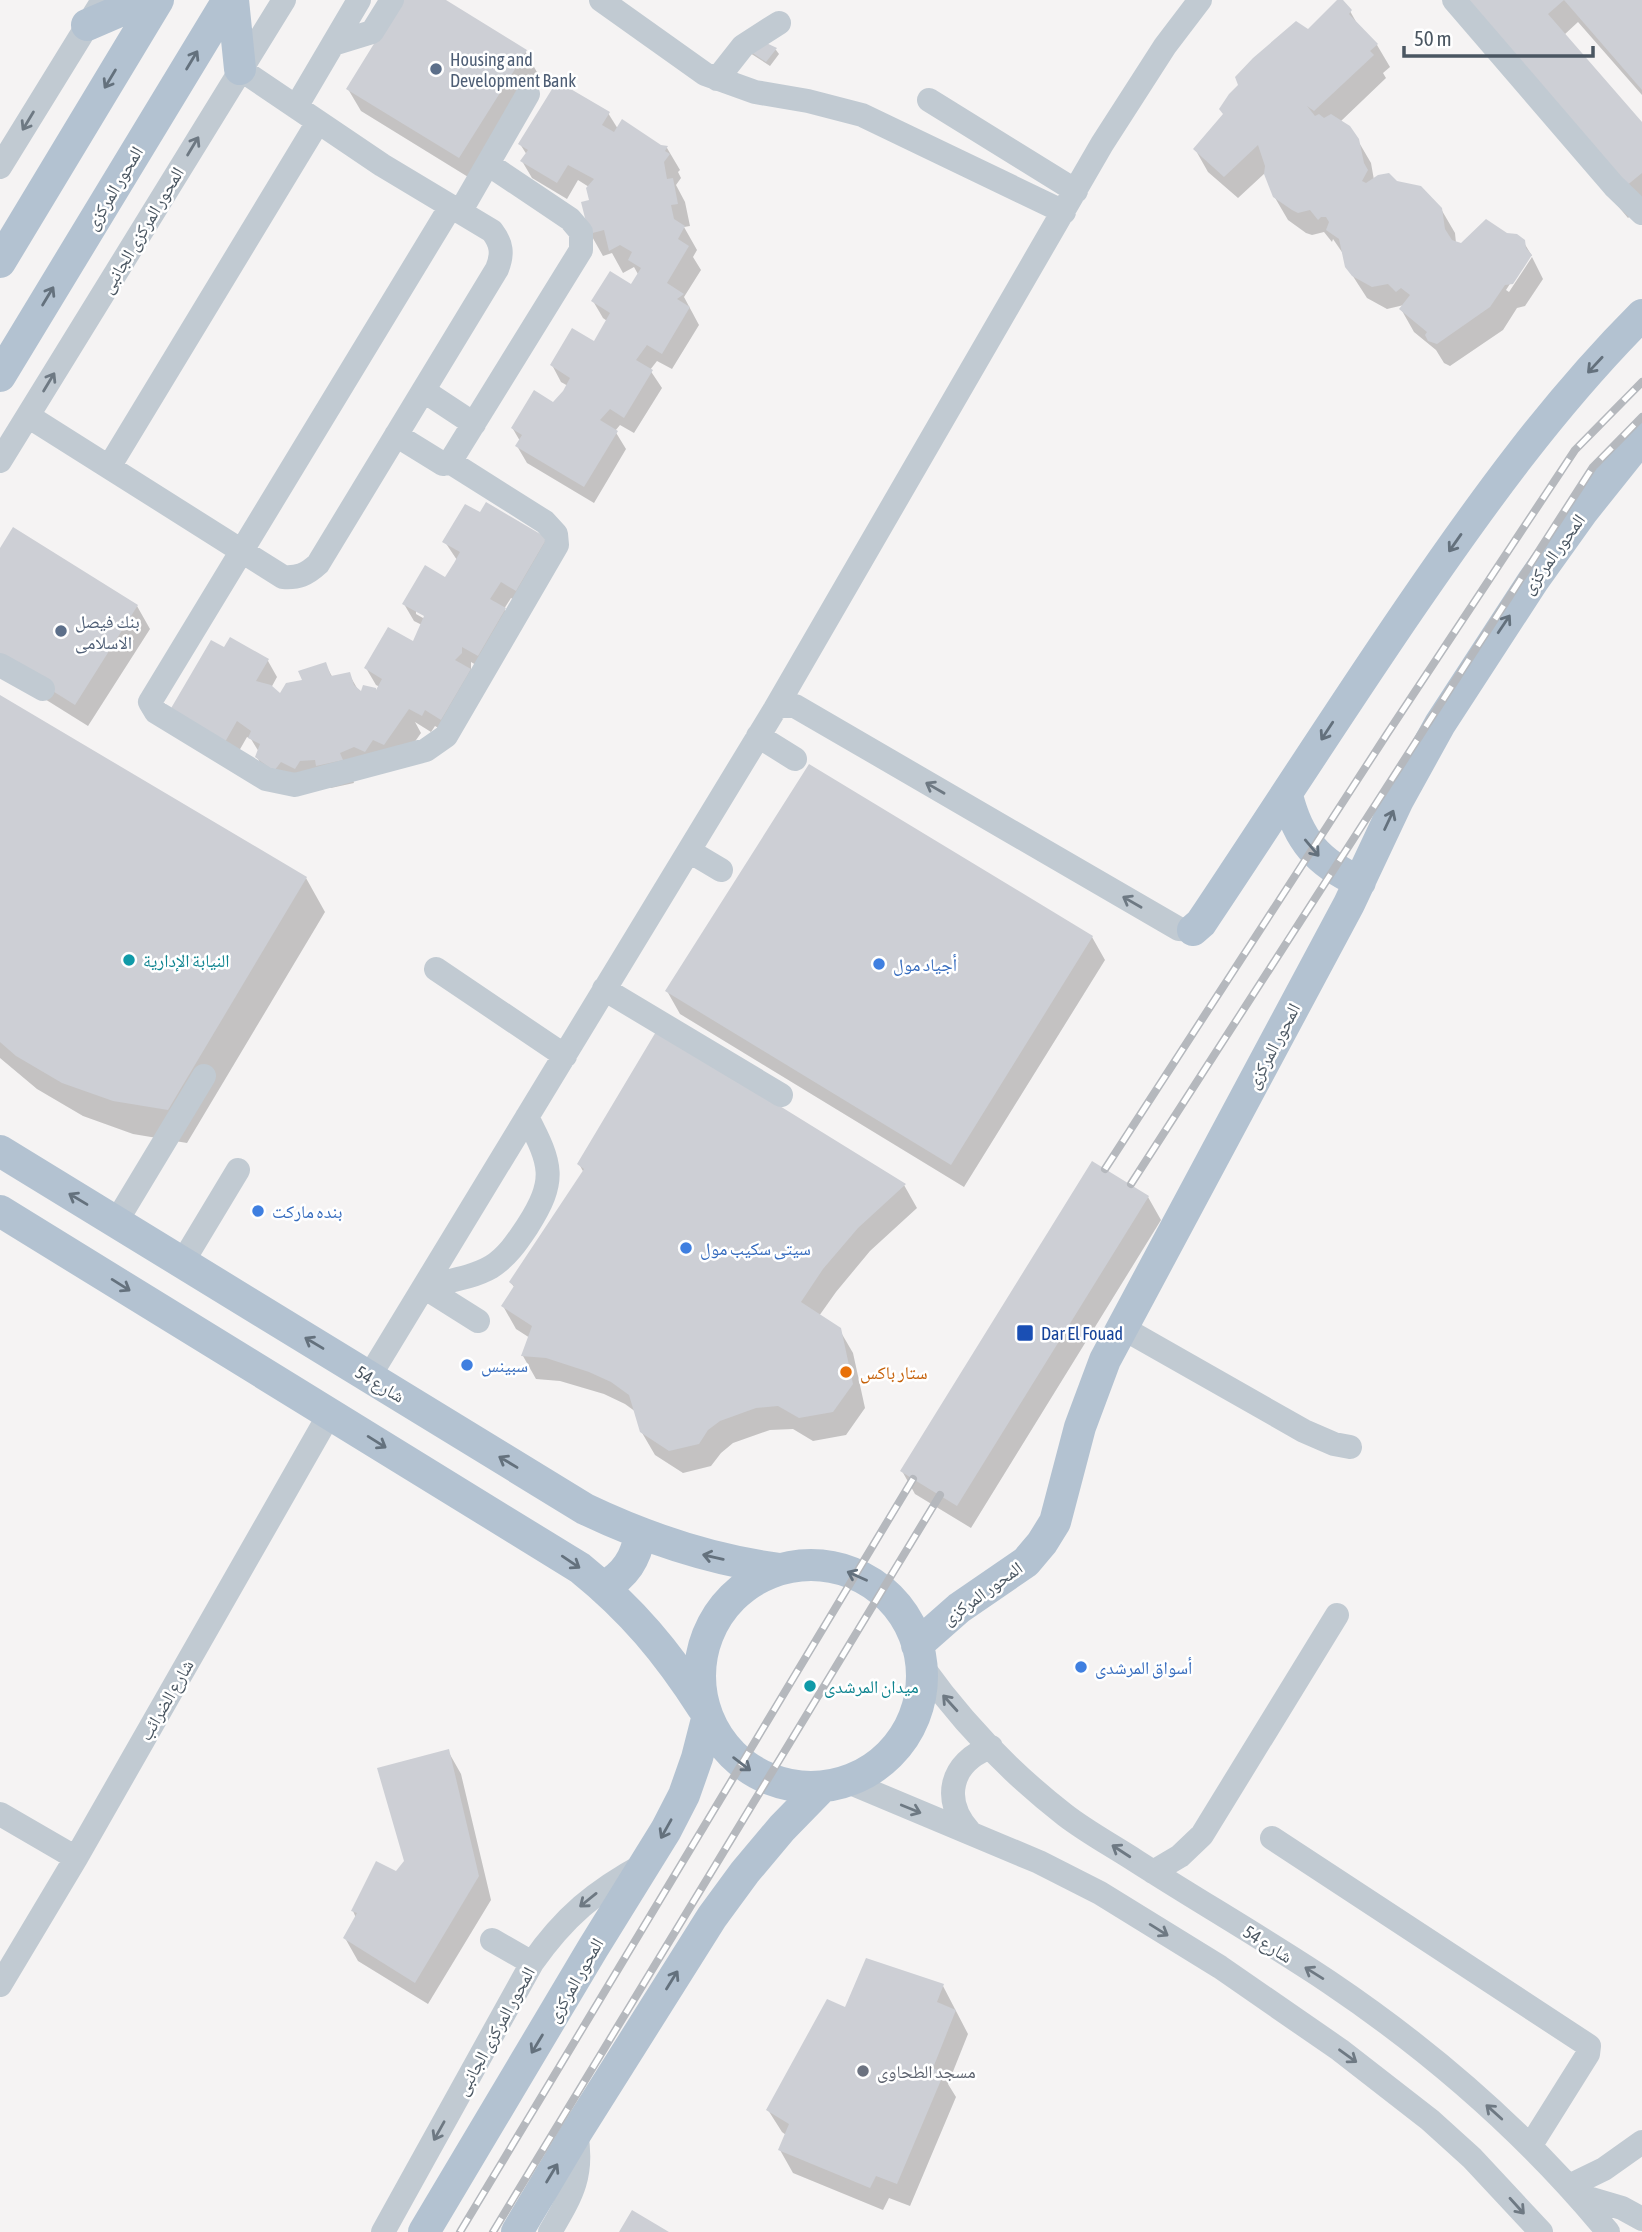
<svg xmlns="http://www.w3.org/2000/svg" width="1642" height="2232" font-family="'Asap Condensed','Noto Naskh Arabic',sans-serif">
  <rect width="100%" height="100%" fill="#f5f3f3"/>
  <path fill="#0003" fill-rule="evenodd" d="M442 0 525 51 538 74 473 180 361 111 348 89Z
    M1339 0 1350 11 1359 27 1377 45 1390 67 1383 73 1386 78 1340 122 1357 139 1371 163 1374 180 1397 182 1441 209 1455 233 1456 243 1461 246 1506 235 1523 241 1532 256H1528L1506 290 1509 292 1532 257 1543 279 1525 306 1517 308 1503 330 1450 366 1444 363 1436 350 1414 332 1401 309 1404 305 1387 309 1367 298 1347 267 1344 255 1333 239 1332 242 1324 232 1312 235 1306 233 1288 220 1274 196 1265 173 1238 198 1208 172 1195 149Z
    M1445 0H1642V95L1578 22 1564 35 1642 125V206L1628 218Z
    M758 41 776 50 779 54 770 66 750 53Z
    M608 113 618 129 667 148 680 170 678 172 681 178 676 185 685 202 690 226 684 227 697 250 693 257 701 270 684 297 699 325 672 369 657 361 650 370 662 388 634 433 620 425 615 431 626 449 594 503 527 463 517 446 520 441 513 429 553 404 568 386 561 382 552 365 595 344 607 321 603 318 593 301 632 287 639 276 634 267 623 273 612 253 603 256 590 233 589 187 578 180 567 199 532 178 522 161 527 155 520 144Z
    M481 515 546 539 526 607 511 598 504 609 514 627 488 672 471 662V670L451 735 435 726 431 732 415 722 421 733 397 767 352 776 354 783 331 788 270 780 257 757 259 752 251 739 247 737 235 758 182 727 224 650 268 661 277 677 271 688 280 696 304 682 325 664 333 678 349 674 361 695 377 692 380 687 376 685 366 668 413 644 422 625 414 621 404 604 445 579 457 560 445 542ZM416 610 432 619 430 622 416 614Z
    M0 551 137 606 150 629 88 726 0 671Z
    M0 697 306 878 325 912 187 1143 133 1134 83 1116 37 1089 0 1058Z
    M1092 937 1105 960 964 1187 680 1014 667 991Z
    M579 1164 904 1185 917 1208 870 1251 836 1292 819 1316 839 1329 853 1353 865 1408 846 1435 813 1441 793 1429 770 1430 733 1443 721 1453 711 1466 683 1473 655 1455 641 1431 636 1412 625 1404 604 1394 560 1381 536 1379 523 1356 530 1338 516 1329 503 1306 515 1288 511 1283 584 1173Z
    M1148 1197 1161 1220 971 1528 915 1494 902 1471Z
    M448 1751 461 1774 491 1900 428 2004 358 1961 345 1938 356 1918 353 1911 396 1873 406 1862Z
    M943 1986 968 2034 948 2084 956 2097 910 2206 889 2198 883 2210 793 2173 780 2150 786 2135 782 2132 768 2110 846 2010Z"/>
  <path fill="#cdcfd5" d="M401 0H446L527 50 459 158 346 89Z
    M1337 0H1343L1352 10 1349 14 1378 44 1370 51 1374 55 1314 111 1307 106 1315 116 1319 114 1324 118 1331 114 1350 126 1359 139 1364 163 1368 170 1362 181 1366 183 1378 175 1389 173 1397 181 1421 186 1442 208 1445 229 1452 240 1461 243 1486 219 1507 233 1517 234 1525 240 1526 248 1532 255 1513 284 1505 285 1490 307 1437 344 1428 341 1425 335 1427 332 1399 309 1410 295 1401 288 1396 292 1388 284 1372 287 1352 276 1345 267 1339 239 1326 230 1329 222 1326 217H1321L1318 220 1310 210 1298 213 1292 210 1273 197 1264 174 1265 166 1258 145 1224 177 1193 149 1223 114 1219 109 1229 94 1238 85 1235 77 1253 58 1296 21 1308 29Z
    M1449 0H1642V90L1564 0 1548 14 1642 122V173L1614 196Z
    M758 39 777 48 766 62 745 48Z
    M557 81 610 112 602 125 614 132 622 119 661 145 668 146 665 151 670 154 664 162 667 179 673 178 678 204 671 205 674 219 685 226 678 239 689 246 667 283 684 294 677 299 690 307 662 354 647 345 636 360 653 370 624 418 610 409 600 420 618 431 584 487 515 446 522 435 511 428 534 390 553 402 563 391 570 378 550 365 572 328 594 341 610 313 591 301 610 271 631 284 641 268 628 260 632 252 620 245 609 251 604 230 589 234 581 202 589 200 586 188 594 179 568 165 557 183 520 161 528 150 518 144Z
    M486 502 547 538 516 591 501 582 490 599 506 608 478 656 462 647V653L455 660 471 669 441 720 425 710 422 716 409 709 384 745 373 740 365 752 354 747 340 753 343 760 316 766 315 760 300 761 295 769 281 762 274 771 255 757 260 744 248 738 251 731 237 721 225 742 170 710 211 640 224 647 230 637 269 659 256 681 271 685 280 693 286 683 302 680 298 671 326 662 331 676 350 672 354 685 361 691 363 685 376 688V690L382 679 364 668 388 627 413 641 424 616 402 604 425 565 445 577 454 563 460 552 442 542 465 504 480 512Z
    M13 527 138 605 75 705 0 658V548Z
    M0 695 307 877 168 1110 113 1101 62 1083 16 1056 0 1042Z
    M809 764 1093 936 951 1165 665 991Z
    M657 1030 906 1184 858 1228 823 1269 801 1302 841 1328 853 1384 833 1412 799 1418 778 1406 756 1408 720 1421 708 1430 699 1444 669 1451 640 1432 629 1395 611 1382 589 1372 546 1358 521 1356 532 1326 501 1306 514 1286 509 1282 584 1169 577 1164Z
    M1092 1161 1149 1196 957 1506 900 1471Z
    M449 1749 479 1876 415 1983 343 1938 357 1913 351 1911 376 1861 396 1871 404 1861 377 1768Z
    M866 1958 944 1984 937 2002 956 2010 933 2068 944 2073 897 2184 876 2176 870 2188 778 2150 789 2124 766 2110 827 1999 845 2007Z
    M632 2210 669 2232H619Z"/>
  <g fill="none" stroke-linecap="round" stroke-linejoin="round">
    <path stroke="#c1cad2" stroke-width="24" d="M601 0 705 74 755 92 808 101 862 115 1064 212
      M1454 0 1614 186 1642 213
      M333 44 372 32 392 0
      M717 79 743 46 779 23
      M929 100 1076 191
      M296 107 359 0
      M0 167 103 0
      M460 212 528 94
      M424 391 474 424
      M28 416 283 577C298 578 306 575 318 564L497 269C503 254 502 244 492 231L382 165 240 69
      M396 435 443 464 450 462 581 250V232L570 219 488 164
      M0 461 284 0
      M450 462 545 522 556 534 557 545 446 736 426 750 295 785 266 779 156 712 150 702 451 206
      M109 467 318 122
      M0 665 43 689
      M775 709 781 706H795L1179 929 1193 930
      M758 736 795 759
      M689 851 721 870
      M436 969 565 1056
      M604 989 781 1095
      M116 1222 204 1076
      M182 1263 238 1170
      M424 1287C446 1281 472 1278 491 1267 507 1257 517 1242 527 1227 557 1180 552 1165 527 1117
      M424 1287 478 1321
      M1121 1327 1304 1431 1334 1444 1350 1447
      M369 1377 775 709 1102 144 1165 46 1200 0
      M922 1666C962 1722 1011 1773 1065 1815 1087 1832 1113 1846 1136 1861 1200 1902 1266 1940 1329 1982 1433 2052 1528 2135 1608 2232
      M848 1782 1039 1862 1100 1893 1220 1967 1340 2050 1430 2120 1472 2158 1541 2232
      M0 1814 76 1858
      M970 1832C941 1800 950 1762 991 1747
      M1272 1838 1589 2046 1588 2054 1531 2145
      M1153 1872 1180 1856 1202 1835 1337 1615
      M492 1940 532 1963
      M0 1985 76 1858 330 1413
      M1569 2186 1604 2169 1642 2142
      M1578 2195 1622 2208 1642 2219
      M383 2232 532 1963C564 1917 595 1891 645 1864
      M550 2232C571 2196 584 2176 576 2133"/>
    <path stroke="#b3c2d1" stroke-width="32" d="M233 0 240 69
      M87 25 145 0
      M0 262 158 0
      M0 376 228 0
      M1287 795C1298 840 1318 863 1360 882
      M1193 930 1201 923C1272 817 1340 710 1412 605 1482 503 1554 403 1642 315
      M0 1151 585 1509C648 1539 710 1560 780 1569
      M0 1211 580 1568C632 1610 667 1652 703 1708
      M700 1676a111 111 0 1 1 222 0a111 111 0 1 1-222 0Z
      M604 1587C625 1575 636 1559 640 1534
      M917 1645 959 1608 1026 1562 1042 1543 1055 1522 1080 1427 1105 1360 1349 904 1398 800 1440 724 1533 581 1583 511 1642 437
      M424 2232 593 1948 666 1830 684 1795 697 1758 707 1719
      M517 2232 576 2133 712 1917 745 1872 782 1828 822 1787"/>
    <g stroke="#b5b8bd" stroke-width="8">
      <path id="rail" d="M1105 1169 1387 734 1575 450 1642 382
        M1131 1184 1593 467 1642 417
        M460 2232 913 1479
        M493 2232 940 1495"/>
    </g>
    <use href="#rail" stroke="#fff" stroke-width="5" stroke-dasharray="16" stroke-linecap="butt"/>
  </g>
  <defs><path id="oneway-shaft" d="M-6 0H5M1.5-3L5.5 0L1.5 3" fill="none" stroke-width="1.6" stroke-linecap="round" stroke-linejoin="round" transform="scale(1.75)"/></defs>
  <g stroke="#64717d">
    <use href="#oneway-shaft" transform="translate(192 60) rotate(-59)"/>
    <use href="#oneway-shaft" transform="translate(110 79) rotate(121)"/>
    <use href="#oneway-shaft" transform="translate(48 296) rotate(-59)"/>
    <use href="#oneway-shaft" transform="translate(1595 365) rotate(133)"/>
    <use href="#oneway-shaft" transform="translate(1455 543) rotate(125)"/>
    <use href="#oneway-shaft" transform="translate(1504 624) rotate(-56)"/>
    <use href="#oneway-shaft" transform="translate(1327 731) rotate(123)"/>
    <use href="#oneway-shaft" transform="translate(1389 820) rotate(-65)"/>
    <use href="#oneway-shaft" transform="translate(1312 848) rotate(50)"/>
    <use href="#oneway-shaft" transform="translate(78 1199) rotate(-149)"/>
    <use href="#oneway-shaft" transform="translate(121 1285) rotate(32)"/>
    <use href="#oneway-shaft" transform="translate(314 1343) rotate(-149)"/>
    <use href="#oneway-shaft" transform="translate(377 1442) rotate(32)"/>
    <use href="#oneway-shaft" transform="translate(508 1462) rotate(-149)"/>
    <use href="#oneway-shaft" transform="translate(713 1557) rotate(-167)"/>
    <use href="#oneway-shaft" transform="translate(571 1562) rotate(34)"/>
    <use href="#oneway-shaft" transform="translate(857 1576) rotate(-156)"/>
    <use href="#oneway-shaft" transform="translate(742 1764) rotate(37)"/>
    <use href="#oneway-shaft" transform="translate(666 1829) rotate(119)"/>
    <use href="#oneway-shaft" transform="translate(672 1980) rotate(-58)"/>
    <use href="#oneway-shaft" transform="translate(537 2044) rotate(121)"/>
    <use href="#oneway-shaft" transform="translate(552 2173) rotate(-59)"/>
  </g>
  <g stroke="#6e7983">
    <use href="#oneway-shaft" transform="translate(28 121) rotate(121)"/>
    <use href="#oneway-shaft" transform="translate(193 146) rotate(-59)"/>
    <use href="#oneway-shaft" transform="translate(49 382) rotate(-59)"/>
    <use href="#oneway-shaft" transform="translate(935 788) rotate(-150)"/>
    <use href="#oneway-shaft" transform="translate(1132 902) rotate(-150)"/>
    <use href="#oneway-shaft" transform="translate(950 1703) rotate(-132)"/>
    <use href="#oneway-shaft" transform="translate(911 1809) rotate(22)"/>
    <use href="#oneway-shaft" transform="translate(1121 1851) rotate(-147)"/>
    <use href="#oneway-shaft" transform="translate(588 1900) rotate(141)"/>
    <use href="#oneway-shaft" transform="translate(1159 1930) rotate(32)"/>
    <use href="#oneway-shaft" transform="translate(1314 1973) rotate(-148)"/>
    <use href="#oneway-shaft" transform="translate(1348 2056) rotate(36)"/>
    <use href="#oneway-shaft" transform="translate(1494 2112) rotate(-138)"/>
    <use href="#oneway-shaft" transform="translate(439 2131) rotate(119)"/>
    <use href="#oneway-shaft" transform="translate(1517 2206) rotate(48)"/>
  </g>
  <g fill="#5c6f8a" stroke="#fff" stroke-width="2.5">
    <circle cx="436" cy="69" r="7"/>
    <circle cx="61" cy="631" r="7"/>
  </g>
  <g fill="#0f9aa8" stroke="#fff" stroke-width="2.5">
    <circle cx="129" cy="960" r="7"/>
    <circle cx="810" cy="1686" r="7"/>
  </g>
  <g fill="#3f7fe0" stroke="#fff" stroke-width="2.5">
    <circle cx="879" cy="964" r="7"/>
    <circle cx="258" cy="1211" r="7"/>
    <circle cx="686" cy="1248" r="7"/>
    <circle cx="467" cy="1365" r="7"/>
    <circle cx="1081" cy="1667" r="7"/>
  </g>
  <rect fill="#1a4fb4" stroke="#fff" stroke-width="2.5" x="1016" y="1324" width="18" height="18" rx="3.5"/>
  <circle fill="#e8710a" stroke="#fff" stroke-width="2.5" cx="846" cy="1372" r="7"/>
  <circle fill="#6b7280" stroke="#fff" stroke-width="2.5" cx="863" cy="2071" r="7"/>
  <g text-anchor="middle" dominant-baseline="central" stroke-width="5" stroke-linejoin="round" paint-order="stroke">
    <g font-size="18" fill="#4e5e75" stroke="#fff" text-anchor="start">
      <text x="450" y="59">Housing and<tspan x="450" dy="21">Development Bank</tspan></text>
      <text x="75" y="621">بنك فيصل<tspan x="75" dy="21">الاسلامى</tspan></text>
    </g>
    <g font-size="18" fill="#4a5661" stroke="#fff">
      <text transform="translate(114 188) rotate(-59)">المحور المركزى</text>
      <text transform="translate(142 230) rotate(-59)">المحور المركزى الجانبى</text>
      <text transform="translate(1553 554) rotate(-54)">المحور المركزى</text>
      <text transform="translate(1273 1046) rotate(-62)">المحور المركزى</text>
      <text transform="translate(380 1384) rotate(31)">شارع 54</text>
      <text transform="translate(982 1593) rotate(-36)">المحور المركزى</text>
      <text transform="translate(166 1700) rotate(-60)">شارع الضرائب</text>
      <text transform="translate(1268 1944) rotate(32)">شارع 54</text>
      <text transform="translate(575 1980) rotate(-60)">المحور المركزى</text>
      <text transform="translate(495 2031) rotate(-61)">المحور المركزى الجانبى</text>
    </g>
    <g font-size="18" fill="#0d838f" stroke="#fff" text-anchor="start">
      <text x="143" y="960">النيابة الإدارية</text>
      <text x="824" y="1686">ميدان المرشدى</text>
    </g>
    <g font-size="18" fill="#366cbe" stroke="#fff" text-anchor="start">
      <text x="893" y="964">أجياد مول</text>
      <text x="272" y="1211">بنده ماركت</text>
      <text x="700" y="1248">سيتى سكيب مول</text>
      <text x="481" y="1365">سبينس</text>
      <text x="1095" y="1667">أسواق المرشدى</text>
    </g>
    <g font-size="18" fill="#164399" stroke="#fff" text-anchor="start">
      <text x="1041" y="1333">Dar El Fouad</text>
    </g>
    <g font-size="18" fill="#c56008" stroke="#fff" text-anchor="start">
      <text x="860" y="1372">ستار باكس</text>
    </g>
    <g font-size="18" fill="#5b616d" stroke="#fff" text-anchor="start">
      <text x="877" y="2071">مسجد الطحاوى</text>
    </g>
  </g>
  <path d="M1404 46v10h189v-10" fill="none" stroke="#4a5661" stroke-width="3.5"/>
  <text x="1414" y="46" font-size="21" fill="#4a5661" stroke="#ffffff" stroke-width="5" paint-order="stroke">50 m</text>
</svg>
